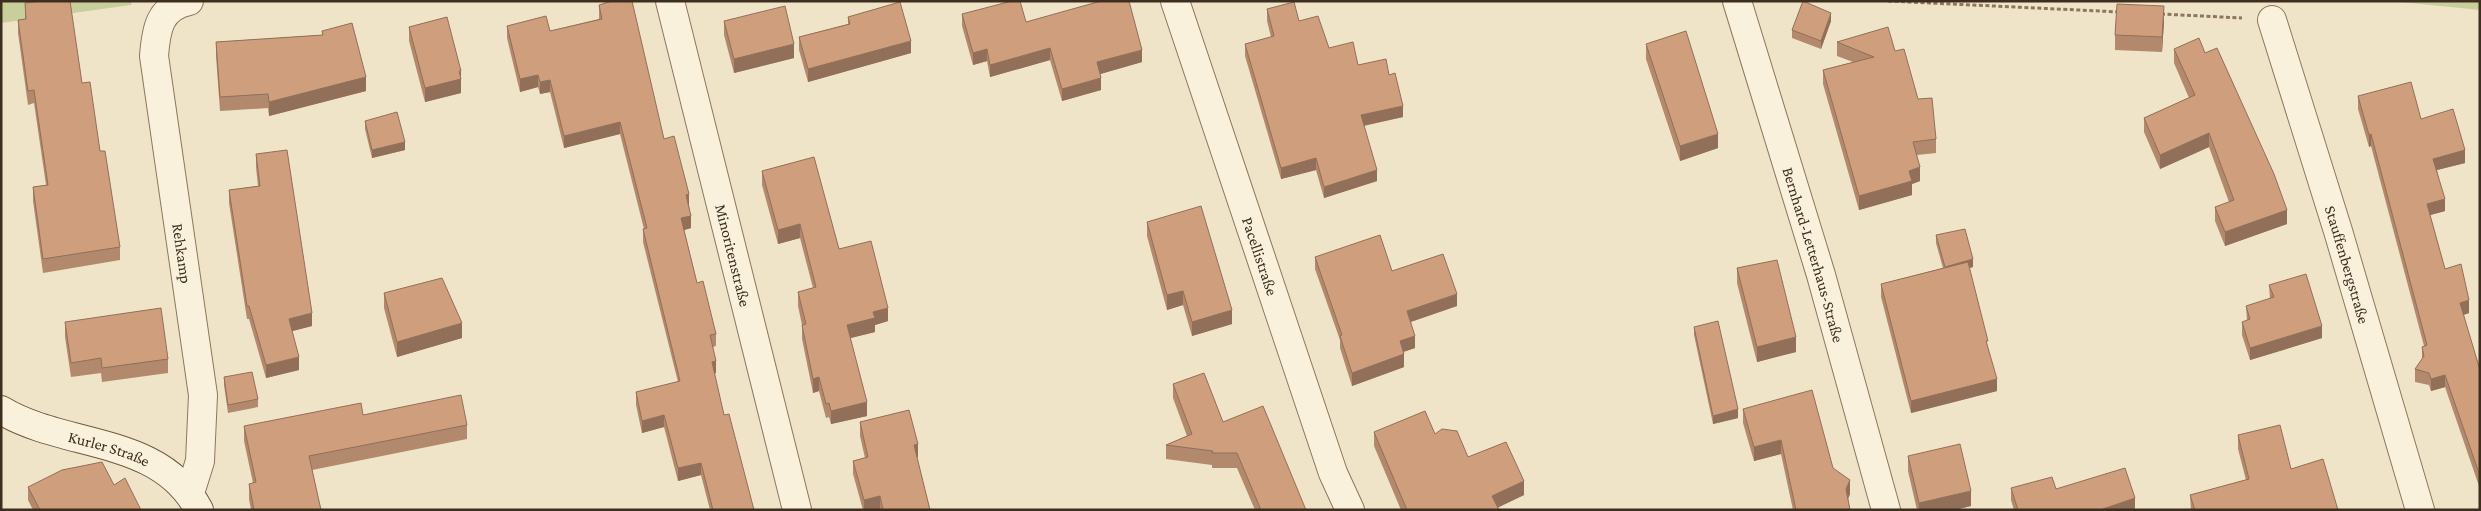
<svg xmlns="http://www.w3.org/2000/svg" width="2481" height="511" font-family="'Crimson Pro',serif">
  <rect width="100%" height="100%" fill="#f0e4c8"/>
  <path fill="#c9cf9b" d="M1 1H132L131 5 1 23Z
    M2390 1H2480V10Z"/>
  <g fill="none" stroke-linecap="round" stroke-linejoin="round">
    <g stroke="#8d765c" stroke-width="30">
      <g id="minor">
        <path id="s1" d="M189 1C159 7 156 30 154 56L203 395 200 461 190 493"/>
        <path id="s2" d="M670 1 797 510"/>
        <path id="s3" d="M1175 1 1333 473 1350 510"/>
        <path id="s4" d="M1737 1 1821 275 1886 510"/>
        <path id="s5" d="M2272 20 2338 231 2420 510"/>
      </g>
    </g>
    <g stroke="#6f573f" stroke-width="30">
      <g id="secondary">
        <path id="s6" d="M1 410C65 449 160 435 199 510"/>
      </g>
    </g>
    <path stroke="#8d765c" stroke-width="3" stroke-dasharray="4 2.5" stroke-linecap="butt" d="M1888 1 2120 12
      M2161 14 2242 18"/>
    <use href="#minor" stroke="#faf1dc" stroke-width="28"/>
    <use href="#secondary" stroke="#faf1dc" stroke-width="28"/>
  </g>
  <path fill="#b2896c" d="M25 3 82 83 100 151 120 247V260L43 273 33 201V187L46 185 34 103 28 105 18 33V20L25 19Z
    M599 5 664 139 689 205 691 228 684 230 697 283 716 334V346L713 347 716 373 714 374 724 415 754 510H710L701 475 678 481 664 427 642 433 636 405V392L678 382 643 242V229H644L620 134 564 148 550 92 540 94 538 87 520 92 507 38V26L550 31 599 19Z
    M1267 9 1299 21 1329 48 1358 65 1389 75 1403 117 1364 126 1377 181 1324 198 1316 170 1281 179 1245 56V44L1271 37 1267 21Z
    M962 14 1026 22 1142 62 1100 74 1101 90 1062 101 1050 60 990 77 987 61 973 65 962 26Z
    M848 17 911 53 808 82 799 50V37L848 24Z
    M724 21 794 58 734 73 724 35Z
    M1831 21 1821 49 1792 38V30Z
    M2164 21 2162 52 2115 50V35Z
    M409 27 461 93 425 102 409 41Z
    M322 31 366 91 269 116 268 108 220 111 216 56V42L322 35Z
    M1837 42 1895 51 1936 139V153L1917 155 1920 181 1912 184V195L1859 210 1823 84V70L1853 62 1837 56Z
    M1646 44 1718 148 1680 161 1646 59Z
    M2174 49 2287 224 2225 246 2215 221V207L2229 202 2209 147 2160 169 2144 132V118L2189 98 2174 63Z
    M2358 96 2421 119 2465 163 2437 170 2445 211 2430 215 2445 269 2469 313 2463 315 2480 370V489L2445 387 2431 391 2429 385 2415 382V369L2422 359V347L2424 346 2371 146 2369 147 2358 109Z
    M365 121 405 150 372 158 365 129Z
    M256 154 312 326 292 331 299 370 266 378 249 319H247L229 203V190L258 186 256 167Z
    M762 171 839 249 888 321 875 325V332L850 338 867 416 831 424 829 417 826 418 819 391 813 393 802 339V325L798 306V292L813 288 800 238 778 244 762 185Z
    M1147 222 1232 324 1192 336 1183 305 1167 310 1147 236Z
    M1936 235 1973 267 1969 268 1988 348 1997 391 1911 413 1881 297V284L1943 268 1936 243Z
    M1315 257 1392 271 1457 306 1411 322 1415 348 1403 352 1404 367 1352 386 1340 348V340L1315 269Z
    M1737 268 1796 352 1757 362 1737 283Z
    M2269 285 2322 338 2250 360 2242 335V322L2247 321 2246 306 2270 299Z
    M384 293 462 338 397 357 384 308Z
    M65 322 168 359V373L102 382 101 373 71 377 65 337Z
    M1694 327 1738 418 1713 424 1694 335Z
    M224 377 258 399V407L228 413 224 385Z
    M1173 384 1223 422 1306 510H1255L1237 468H1212V465L1166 459V445L1187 436 1173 398Z
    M1743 409 1833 468 1850 494 1848 499 1850 510H1793L1781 454 1754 461 1743 423Z
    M363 415 467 425V439L312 470 321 510H251L249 499V484L253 483 244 441V426Z
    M860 422 918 457H917L930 510H863L853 474V461L865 458 860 436Z
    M1374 432 1435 434 1524 495 1498 507 1499 510H1401L1374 446Z
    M2238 435 2291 469 2338 510H2191L2190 495 2246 480 2238 449Z
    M1908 456 1971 506 1954 510H1917L1908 471Z
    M114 485 141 510H33L28 500V487Z
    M2011 488 2056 489 2135 510H2014L2011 500Z"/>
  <path fill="#916f58" d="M2164 6V21L2162 52V37Z
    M1831 13V21L1821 49V41Z
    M911 41V53L808 82V69Z
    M794 44V58L734 73V59Z
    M1050 48V60L990 77V65Z
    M987 49V61L973 65V53Z
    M1142 50V62L1097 75V62Z
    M461 71V93L425 102V88Z
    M538 75V87L520 92V79Z
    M366 77V91L269 116V102Z
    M1101 78V90L1062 101V89Z
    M550 80V92L540 94V82Z
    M1403 106V117L1361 126V115Z
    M620 122V134L564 148V136Z
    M2209 133V147L2160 169V155Z
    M1718 134V148L1680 161V146Z
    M2371 134V146L2369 147V135Z
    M405 142V150L372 158V150Z
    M2465 150V163L2433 171V159Z
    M1316 158V170L1281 179V168Z
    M1920 167V181L1912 184V195L1859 210V196L1909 171Z
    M1377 170V181L1324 198V187Z
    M689 194V207L686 195Z
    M2445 199V211L2427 216V204Z
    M2287 210V224L2225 246V232Z
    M691 216V228L681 231V218Z
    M800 224V238L778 244V230Z
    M1973 259V267L1945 275V267Z
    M1183 291V305L1167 310V295Z
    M1457 294V306L1407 323V311Z
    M2469 300V313L2460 316V303Z
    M888 308V321L875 325V332L847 339V325L873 312Z
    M1232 310V324L1192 336V322Z
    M312 313V326L289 332V319Z
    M462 323V338L397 357V342Z
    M2322 326V338L2250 360V348Z
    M1415 336V348L1400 353V341Z
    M1796 337V352L1757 362V347Z
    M1404 354V367L1352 386V373Z
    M299 357V370L266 378V365Z
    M716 361V373L712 374V362Z
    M2445 375V387L2431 391V379Z
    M819 377V391L813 393V379Z
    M1997 379V391L1911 413V401Z
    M867 402V416L831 424V411Z
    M1738 409V418L1713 424V416Z
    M664 415V427L642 433V421Z
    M1781 440V454L1754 461V447Z
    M918 444V457L914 458V445Z
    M701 463V475L678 481V468Z
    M1850 480V494L1846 503V489Z
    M1524 481V495L1493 510 1492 496Z
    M1971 491V506L1954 510H1919V503Z
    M880 496V509L864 510V500Z
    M2135 498V510H2100Z"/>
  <path fill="#cf9f7d" stroke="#916f58" d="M40 1H70L82 83 90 82 100 151H105L120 247 43 259 33 187 48 185 34 90 28 91 18 20 26 19 25 3Z
    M612 1H632L664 139 674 136 689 194 686 195 691 216 681 218 697 283 703 281 716 334 710 335 716 361 712 362 724 415 729 414 754 510H713L701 463 678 468 664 415 642 421 636 392 680 381 643 229 647 228 620 122 564 136 550 80 540 82 538 75 520 79 507 26 546 16 550 31 602 19 599 5Z
    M1012 1H1020L1026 22 1101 1H1129L1142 50 1097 62 1101 78 1062 89 1050 48 990 65 987 49 973 53 962 14Z
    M1803 1 1831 13 1821 41 1792 30Z
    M900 2 911 41 808 69 799 37 850 24 848 17Z
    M1294 2 1299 21 1318 16 1329 48 1353 42 1358 65 1386 59 1389 75 1395 73 1403 106 1361 115 1377 170 1324 187 1316 158 1281 168 1245 44 1274 36 1267 9Z
    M2117 4 2164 6 2162 37 2115 35Z
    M785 6 794 44 734 59 724 21Z
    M447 17 461 71H459L461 79 425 88 409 27Z
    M352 23 366 77 269 102 268 94 220 97 216 42 323 35 322 31Z
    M1888 27 1895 51 1904 49 1918 99 1932 98 1936 139 1913 142 1920 167 1909 171 1912 181 1859 196 1823 70 1874 57 1837 42Z
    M1686 31 1718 134 1680 146 1646 44Z
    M2199 38 2205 53 2217 48 2274 174 2287 210 2225 232 2215 207 2234 200 2209 133 2160 155 2144 118 2195 95 2174 49Z
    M2411 82 2421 119 2453 109 2465 150 2433 159 2445 199 2427 204 2445 269 2461 264 2469 300 2460 303 2480 370V476L2445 375 2431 379 2429 373 2415 369 2424 356 2422 347 2427 345 2371 134 2369 135 2358 96Z
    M397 112 405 142 372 150 365 121Z
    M287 150 312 313 289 319 299 357 266 365 249 306H247L229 190 260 186 256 154Z
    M814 157 839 249 871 241 888 308 873 312 875 318 847 325 867 402 831 411 829 403 826 404 819 377 813 379 802 325 806 324 798 292 816 287 800 224 778 230 762 171Z
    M1201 206 1232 310 1192 322 1183 291 1167 295 1147 222Z
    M1965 229 1973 259 1945 267 1936 235Z
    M1380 235 1392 271 1443 254 1457 294 1407 311 1415 336 1400 341 1404 354 1352 373 1340 336 1342 335 1315 257Z
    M1777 260 1796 337 1757 347 1737 268Z
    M1968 262 1988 341H1986L1997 379 1911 401 1881 284Z
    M2306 274 2322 326 2250 348 2242 322 2250 319 2246 306 2274 297 2269 285Z
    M442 278 462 323 397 342 384 293Z
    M161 308 168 359 102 368 101 358 71 363 65 322Z
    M1718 321 1738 409 1713 416 1694 327Z
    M252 372 258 399 228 405 224 377Z
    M1204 373 1223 422 1263 406 1306 510H1261L1237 453H1212L1213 451 1166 445 1192 434 1173 384Z
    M1812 390 1833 468 1850 480 1846 489 1850 510H1796L1781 440 1754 447 1743 409Z
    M461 395 467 425 309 456 321 510H254L249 484 256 482 244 426 361 403 363 415Z
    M909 410 918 444 914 445 930 510H883L880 496 864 500 853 461 868 457 860 422Z
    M1425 411 1435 434 1442 429 1457 431 1468 457 1506 442 1524 481 1492 496 1499 510H1407L1374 432Z
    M2280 425 2291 469 2323 459 2338 510H2195L2190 495 2249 479 2238 435Z
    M1960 444 1971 491 1919 503 1908 456Z
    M102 462 114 485 125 478 141 510H40L28 487 62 470Z
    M2125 468 2135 498 2100 510H2018L2011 488 2052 477 2056 489Z"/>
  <g text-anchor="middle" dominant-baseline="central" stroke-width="4" stroke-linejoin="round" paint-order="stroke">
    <g font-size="16" fill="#3d2e20" stroke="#f7eed8">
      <text stroke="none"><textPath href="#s1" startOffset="271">Rehkamp</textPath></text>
      <text stroke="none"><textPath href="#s4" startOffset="265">Bernhard-Letterhaus-Straße</textPath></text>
      <text stroke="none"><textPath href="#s2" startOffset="262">Minoritenstraße</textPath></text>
      <text stroke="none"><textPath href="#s3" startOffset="269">Pacellistraße</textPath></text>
      <text stroke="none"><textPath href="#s5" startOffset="256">Stauffenbergstraße</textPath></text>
      <text stroke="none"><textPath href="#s6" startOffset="115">Kurler Straße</textPath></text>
    </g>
  </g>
  <rect width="2481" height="511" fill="none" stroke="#3d2e20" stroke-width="5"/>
</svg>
